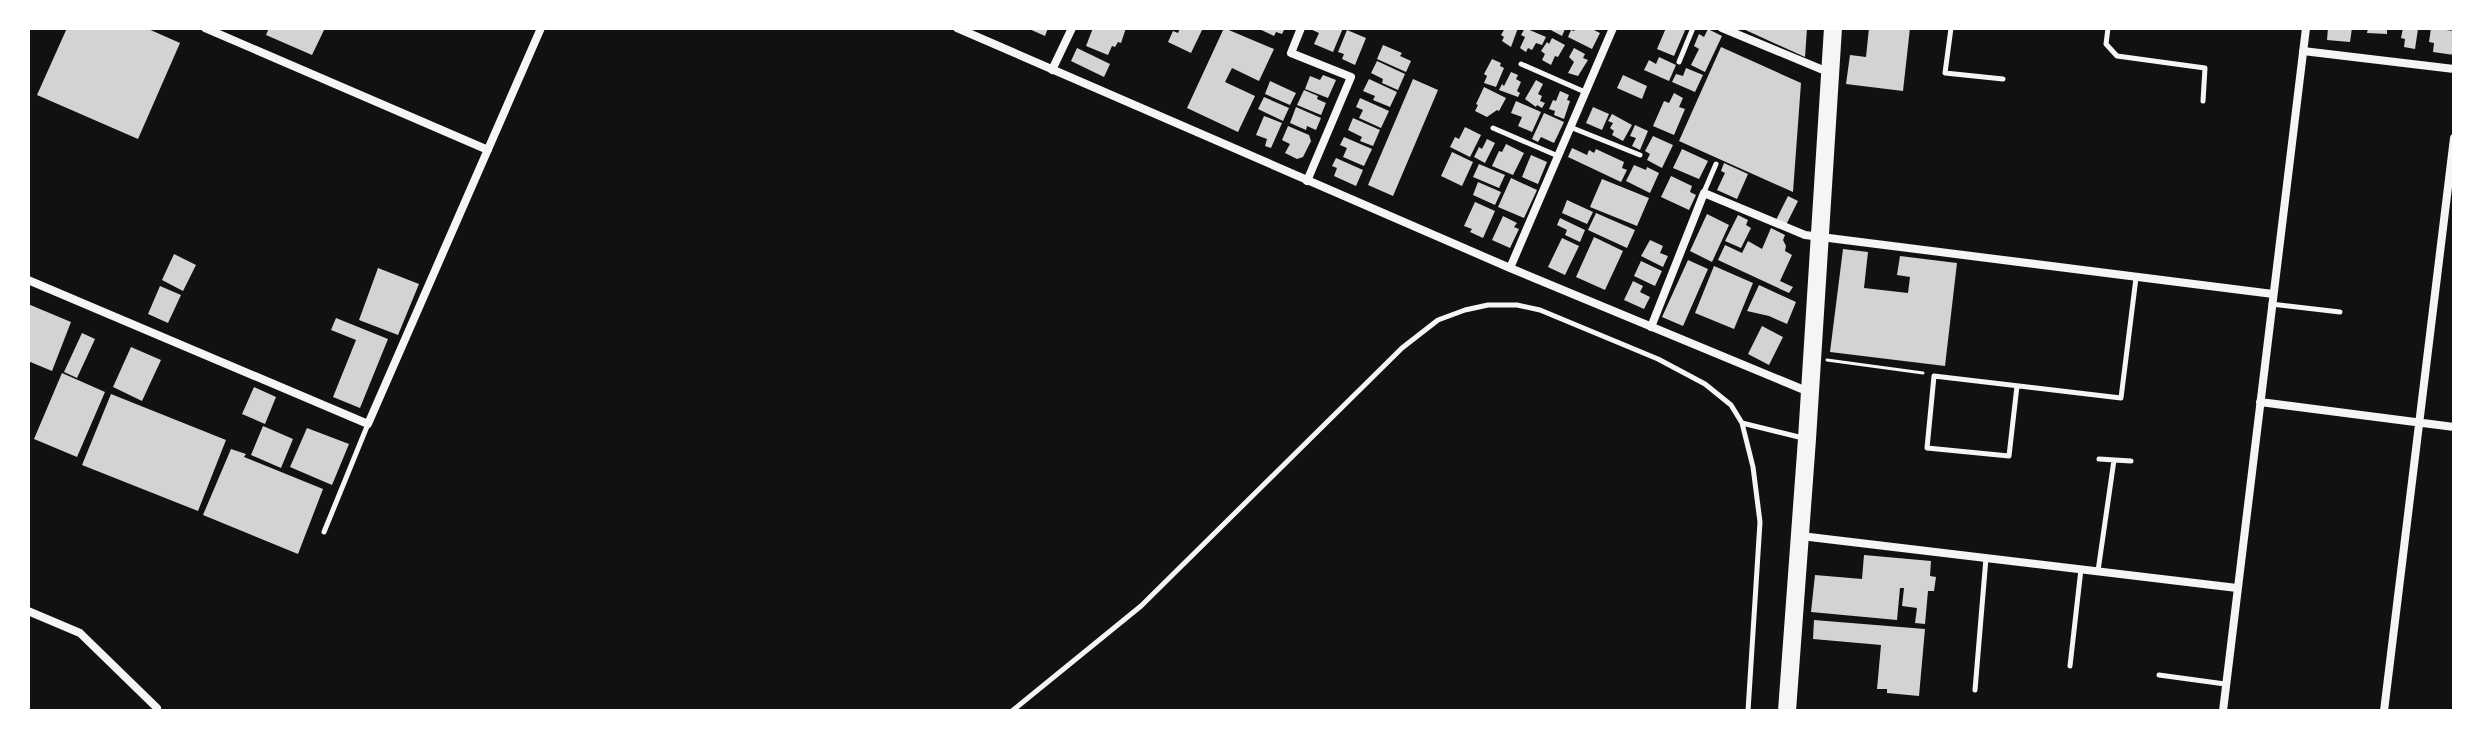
<svg xmlns="http://www.w3.org/2000/svg" width="2482" height="739" font-family="Mulish,sans-serif">
  <rect width="100%" height="100%" fill="#111"/>
  <path fill="#d3d3d3" d="M67 28H146L180 43 138 139 37 95Z
    M269 28H325L312 55 266 35Z
    M1027 28H1048L1045 36Z
    M1093 28H1126L1121 43 1118 42 1115 47 1112 46 1108 55 1086 46Z
    M1180 28H1203L1191 53 1168 42 1173 31 1178 33Z
    M1224 28 1274 49 1259 81 1232 68 1225 82 1255 96 1238 132 1187 108Z
    M1257 28H1285L1282 34 1276 32 1274 36Z
    M1308 28H1343L1333 52 1314 44 1319 33Z
    M1505 28H1518L1511 47 1502 41 1504 37 1501 35Z
    M1525 28 1546 37 1542 45 1536 43 1532 50 1528 48 1526 52 1520 48 1525 37 1521 35Z
    M1547 28H1563L1565 29 1562 36Z
    M1576 28H1590L1600 33 1592 49 1568 37 1571 30 1574 31Z
    M1666 28H1686L1674 56 1657 49Z
    M1741 28H1807L1805 57Z
    M1869 28H1910L1903 91 1846 84 1850 55 1866 57Z
    M2328 28H2352L2350 42 2327 40Z
    M2368 28H2387V34L2367 33Z
    M2403 28 2418 29 2415 49 2404 47 2405 39 2401 38Z
    M2431 28 2454 31V55L2433 52 2434 43 2429 42Z
    M1708 29 1722 36 1705 72 1691 65 1699 49 1694 46 1699 34 1704 37Z
    M1347 30 1366 38 1355 65 1342 59 1344 54 1338 52Z
    M1552 38 1565 45 1558 57 1555 56 1551 65 1542 60 1545 54 1541 51 1547 42 1549 44Z
    M1383 45 1402 53 1400 56 1411 61 1406 72 1377 59Z
    M1721 47 1801 83 1793 192 1679 141Z
    M1077 48 1110 64 1104 77 1071 61Z
    M1574 48 1585 54 1583 58 1588 60 1578 76 1568 73 1574 62 1569 57Z
    M1659 57 1676 65 1669 81 1644 70 1649 60 1656 64Z
    M1492 59 1501 63 1500 66 1504 68 1496 87 1484 83 1487 76 1484 74Z
    M1377 61 1405 74 1398 90 1382 83 1383 79 1371 73Z
    M1686 68 1703 75 1695 92 1672 82 1676 74 1683 76Z
    M1511 72 1518 75 1516 79 1521 82 1517 91 1520 93 1518 97 1499 90 1502 84 1504 86Z
    M1323 75 1336 80 1328 98 1305 89 1310 76 1320 80Z
    M1623 75 1647 86 1642 99 1617 88Z
    M1369 79 1397 92 1390 107 1373 100 1375 96 1363 91Z
    M1413 79 1438 90 1393 196 1368 185Z
    M1536 80 1543 84 1538 94 1542 96 1540 101 1545 103 1542 108 1537 105 1536 107 1525 99Z
    M1270 81 1296 93 1290 105 1265 94Z
    M1484 87 1506 98 1499 111 1497 110 1487 117 1475 111 1478 105 1476 104Z
    M1304 90 1318 96 1317 99 1326 103 1321 115 1297 105Z
    M1560 91 1569 95 1567 100 1570 101 1564 119 1554 115 1555 111 1549 109 1553 100 1556 101Z
    M1674 93 1683 98 1679 107 1685 109 1674 135 1653 126 1664 101 1669 103Z
    M1264 97 1289 108 1283 121 1258 109Z
    M1360 98 1389 111 1381 128 1359 118 1363 110 1356 107Z
    M1516 101 1541 112 1532 132 1518 126 1522 117 1511 113Z
    M1296 107 1321 118 1316 130 1307 126 1306 130 1290 123Z
    M1593 107 1609 114 1602 130 1586 123Z
    M1544 113 1564 122 1554 143 1541 137 1538 142 1532 139Z
    M1612 114 1632 125 1623 141 1612 135 1614 131 1610 128 1613 123 1608 121Z
    M1264 116 1282 123 1271 148 1265 146 1267 139 1256 135Z
    M1353 118 1380 130 1373 146 1360 141 1362 137 1348 130Z
    M1635 125 1648 131 1640 150 1632 146 1636 138 1630 136Z
    M1288 126 1309 135 1311 141 1303 157 1297 159 1285 153 1290 144 1282 140Z
    M1465 127 1481 135 1470 157 1450 147 1455 137 1459 139Z
    M1653 136 1673 145 1662 168 1647 160 1650 154 1645 151Z
    M1344 137 1372 149 1364 166 1343 157 1347 148 1340 145Z
    M1487 139 1495 143 1485 163 1474 157 1479 147 1482 149Z
    M1506 144 1524 153 1513 175 1492 166 1499 151 1502 152Z
    M1572 148 1587 155 1589 150 1594 153 1596 149 1624 162 1622 168 1627 170 1621 182 1568 157Z
    M1682 149 1708 161 1699 179 1673 168Z
    M1452 152 1473 162 1462 186 1441 176Z
    M1531 155 1547 162 1538 184 1522 177Z
    M1336 158 1363 170 1356 186 1334 176 1337 168 1332 166Z
    M1724 163 1748 174 1737 199 1717 190 1725 173 1721 171Z
    M1479 164 1505 175 1499 188 1473 177Z
    M1634 165 1646 170 1647 167 1659 173 1650 193 1626 181Z
    M1671 176 1692 186 1690 192 1696 195 1689 210 1661 197Z
    M1511 178 1537 190 1524 218 1498 207Z
    M1602 179 1649 198 1637 226 1590 207Z
    M1478 182 1501 192 1495 205 1473 195Z
    M1788 196 1798 201 1786 225 1776 220Z
    M1567 200 1593 212 1587 224 1562 213Z
    M1475 202 1495 211 1483 238 1470 232 1472 229 1464 226Z
    M1596 213 1635 230 1627 248 1588 230Z
    M1707 214 1729 225 1712 262 1690 251Z
    M1738 215 1748 220 1746 225 1751 228 1741 248 1725 241Z
    M1503 216 1517 223 1514 227 1519 229 1510 248 1492 240Z
    M1560 218 1585 230 1580 242 1565 235 1567 230 1557 225Z
    M1771 228 1785 235 1783 240 1786 246 1785 251 1792 255 1780 281 1793 287 1789 293 1718 260 1725 245 1742 253 1748 241 1762 249Z
    M1594 237 1623 251 1605 290 1576 277Z
    M1562 238 1579 246 1565 275 1548 267Z
    M1650 240 1663 246 1660 253 1668 256 1663 267 1641 256Z
    M1843 249 1868 252 1864 288 1908 293 1910 277 1897 275 1900 256 1957 263 1945 366 1830 352Z
    M174 254 196 265 183 291 162 280Z
    M1688 260 1708 269 1683 326 1662 317Z
    M1641 261 1662 271 1655 286 1634 276Z
    M1714 266 1753 283 1734 329 1695 313Z
    M378 268 419 284 398 335 359 320Z
    M1633 281 1643 286 1640 292 1650 297 1644 309 1624 300Z
    M1759 285 1796 302 1787 324 1769 316 1747 311Z
    M160 286 181 295 168 323 148 314Z
    M28 304 71 322 52 371 28 361Z
    M336 318 388 339 360 408 333 397 356 340 331 330Z
    M1762 326 1783 337 1769 365 1748 354Z
    M82 333 95 339 77 378 64 372Z
    M131 347 161 360 142 401 113 387Z
    M62 373 105 392 77 457 34 439Z
    M254 387 276 397 265 424 242 414Z
    M111 394 226 440 198 511 82 465Z
    M263 426 293 439 281 468 251 455Z
    M307 428 349 444 332 485 290 467Z
    M231 449 246 454 244 457 323 489 298 554 203 515Z
    M1864 555 1931 561 1930 576 1936 577 1934 591H1928L1925 624 1915 623 1917 608 1902 606 1904 588H1900L1897 620 1811 612 1815 575 1862 579Z
    M1814 620 1925 629 1919 696 1887 693V689H1877L1881 645 1813 639Z"/>
  <g fill="none" stroke-linecap="round" stroke-linejoin="round">
    <path stroke="#f5f5f5" stroke-width="3" d="M1827 360 1923 373"/>
    <path stroke="#f5f5f5" stroke-width="5" d="M1951 28 1945 73 2003 79
      M2108 28 2106 44 2117 56 2205 68 2203 101
      M1679 62 1693 28
      M1521 64 1585 92
      M1570 127 1640 155
      M1493 128 1558 156
      M1704 192 1716 164
      M2271 304 2340 312
      M2017 386 2009 456 1927 448 1934 376 2121 398 2136 278
      M1742 423 1803 438
      M2099 459 2131 461
      M324 532 368 424
      M2098 571 2114 460
      M2070 666 2081 569
      M2159 675 2225 684
      M1975 690 1986 558
      M1012 711 1141 606 1402 348 1438 320 1465 310 1488 305H1517L1540 310 1658 359 1705 384 1731 405 1742 423 1753 467 1760 522 1748 711"/>
    <path stroke="#f5f5f5" stroke-width="8" d="M205 28 488 150
      M957 28 1510 268 1809 392
      M1301 28 1291 53 1351 77 1307 181
      M1722 28 1828 72
      M2303 51 2454 69
      M1052 70 1072 28
      M1510 268 1613 28
      M28 280 368 424 541 28
      M1651 327 1704 193 1805 235 2273 294
      M2260 402 2454 427
      M1801 536 2237 588
      M28 611 80 633 157 708
      M2223 711 2306 28
      M2384 711 2454 138"/>
    <path stroke="#f5f5f5" stroke-width="18" d="M1787 711 1807 439 1833 28"/>
  </g>
  <rect width="2482" height="739" fill="none" stroke="#ffffff" stroke-width="60"/>
</svg>
